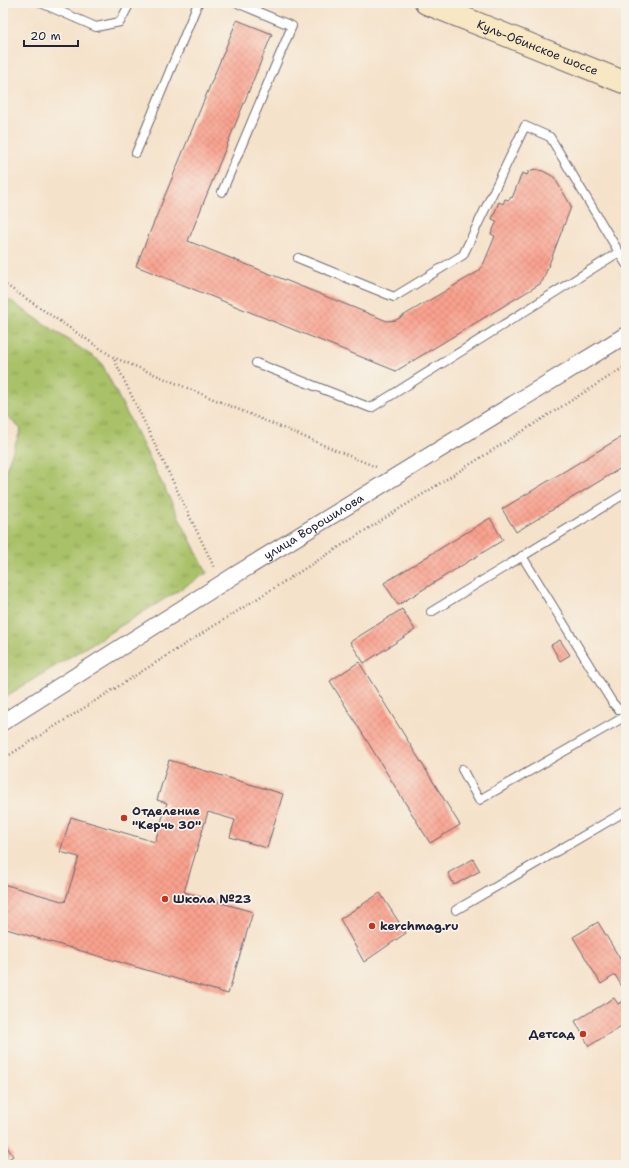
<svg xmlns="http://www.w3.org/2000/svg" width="629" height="1168" font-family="'Shantell Sans',sans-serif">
  <defs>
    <pattern id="grass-tufts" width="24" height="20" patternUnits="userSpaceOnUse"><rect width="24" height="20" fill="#a9c167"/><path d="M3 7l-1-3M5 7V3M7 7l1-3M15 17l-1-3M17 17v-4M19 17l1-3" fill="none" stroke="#899c56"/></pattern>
    <pattern id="building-cross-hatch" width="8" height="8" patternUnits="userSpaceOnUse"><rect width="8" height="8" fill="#f9a18e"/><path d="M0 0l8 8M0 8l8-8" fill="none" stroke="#d58a7b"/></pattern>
  </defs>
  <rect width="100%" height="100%" fill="#f7f3e8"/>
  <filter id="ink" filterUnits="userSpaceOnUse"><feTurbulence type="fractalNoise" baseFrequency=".025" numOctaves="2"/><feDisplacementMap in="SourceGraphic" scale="8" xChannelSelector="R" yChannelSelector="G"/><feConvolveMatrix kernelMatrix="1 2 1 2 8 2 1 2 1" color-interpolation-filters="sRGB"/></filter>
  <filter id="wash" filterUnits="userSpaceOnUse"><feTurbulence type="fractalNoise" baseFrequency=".012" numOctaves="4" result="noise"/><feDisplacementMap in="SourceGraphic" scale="16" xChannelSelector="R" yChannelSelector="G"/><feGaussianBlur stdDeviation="0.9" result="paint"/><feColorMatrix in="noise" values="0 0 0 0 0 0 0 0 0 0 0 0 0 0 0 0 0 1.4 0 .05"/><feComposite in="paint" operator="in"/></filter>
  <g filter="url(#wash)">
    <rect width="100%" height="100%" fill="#f5e2ca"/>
    <path fill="url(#grass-tufts)" stroke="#667251" d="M9 300 101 362 207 573 3 698V477L21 429 3 413V324Z"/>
    <g id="blocks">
      <path fill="url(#building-cross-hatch)" d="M237 20 272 34 188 241 387 321 396 320 479 271 484 263 495 236 491 234 497 221 492 219 499 202 503 204 505 199 509 200 511 197 512 198 522 173 527 175 529 171 535 169 543 171 554 177 570 204 571 207 543 280 540 284 396 371 136 266Z
        M626 434V465L516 532 502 509Z
        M490 518 503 540 398 605 384 583Z
        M402 609 415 630 364 663 350 642Z
        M560 640 570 655 560 661 551 645Z
        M359 662 460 825 430 843 330 681Z
        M169 760 283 794 267 848 230 837 235 820 208 812 184 892 253 912 228 994 3 928V884L65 902 79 857 60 852 71 817 155 842 167 803 157 800Z
        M473 859 480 871 454 885 448 873Z
        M380 893 406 933 364 962 340 919Z
        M598 922 626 969V993L615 975 601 984 573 937Z
        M614 998 618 1004 626 999V1023L589 1046 575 1021Z
        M3 1141 13 1156 3 1163Z"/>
    </g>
  </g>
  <g filter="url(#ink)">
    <use href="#blocks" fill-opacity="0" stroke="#6c656d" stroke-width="1"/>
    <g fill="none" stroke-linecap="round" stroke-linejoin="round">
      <g stroke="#6c656d" stroke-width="10">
        <path id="service" d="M41 3 96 27 120 22 130 3
          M136 153 198 3
          M222 192 292 26 237 3
          M298 258 394 297 463 255 525 126 550 137 626 264
          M256 363 371 408 619 252
          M522 556 612 702 618 709 626 710
          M431 612 626 493
          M462 769 479 800 626 716
          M456 910 626 811"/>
      </g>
      <g stroke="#6c656d" stroke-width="18">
        <g id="minor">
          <path id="s1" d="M3 722 235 575 626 335"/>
        </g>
      </g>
      <g stroke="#6c656d" stroke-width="24">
        <g id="secondary">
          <path id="s2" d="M426 3 626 83"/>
        </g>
      </g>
      <path stroke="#6c656d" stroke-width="2.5" stroke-dasharray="1 3" stroke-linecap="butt" d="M3 283 113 357 215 569
        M113 357 376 467
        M3 759 626 366"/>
      <use href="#service" stroke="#fff" stroke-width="8"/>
      <use href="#minor" stroke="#fff" stroke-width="16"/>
      <use href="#secondary" stroke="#f8e7c3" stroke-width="22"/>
    </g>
  </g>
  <g fill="#c8321e" stroke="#f7f3e8" stroke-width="1.5">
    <circle cx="124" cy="818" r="4"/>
    <circle cx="165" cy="899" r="4"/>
    <circle cx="372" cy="926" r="4"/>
    <circle cx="583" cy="1034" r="4"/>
  </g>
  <g text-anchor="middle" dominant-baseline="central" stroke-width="3.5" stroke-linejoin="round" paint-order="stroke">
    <g font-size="12" fill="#22223b" stroke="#f7f3e8">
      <text stroke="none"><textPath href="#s2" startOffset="120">Куль-Обинское шоссе</textPath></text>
      <text stroke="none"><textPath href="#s1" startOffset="367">улица Ворошилова</textPath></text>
    </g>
    <g font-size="12" font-weight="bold" fill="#22223b" stroke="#f7f3e8" text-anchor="start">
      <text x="132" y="811">Отделение<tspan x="132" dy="14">"Керчь 30"</tspan></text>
      <text x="173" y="899">Школа №23</text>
      <text x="380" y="926">kerchmag.ru</text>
      <text x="575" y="1034" text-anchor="end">Детсад</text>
    </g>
  </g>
  <rect width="629" height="1168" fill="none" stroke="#f7f3e8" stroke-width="16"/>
  <path d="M24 40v6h54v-6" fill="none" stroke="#22223b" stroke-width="2"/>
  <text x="30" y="40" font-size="12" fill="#22223b" stroke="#f7f3e8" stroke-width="3" paint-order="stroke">20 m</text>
</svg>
